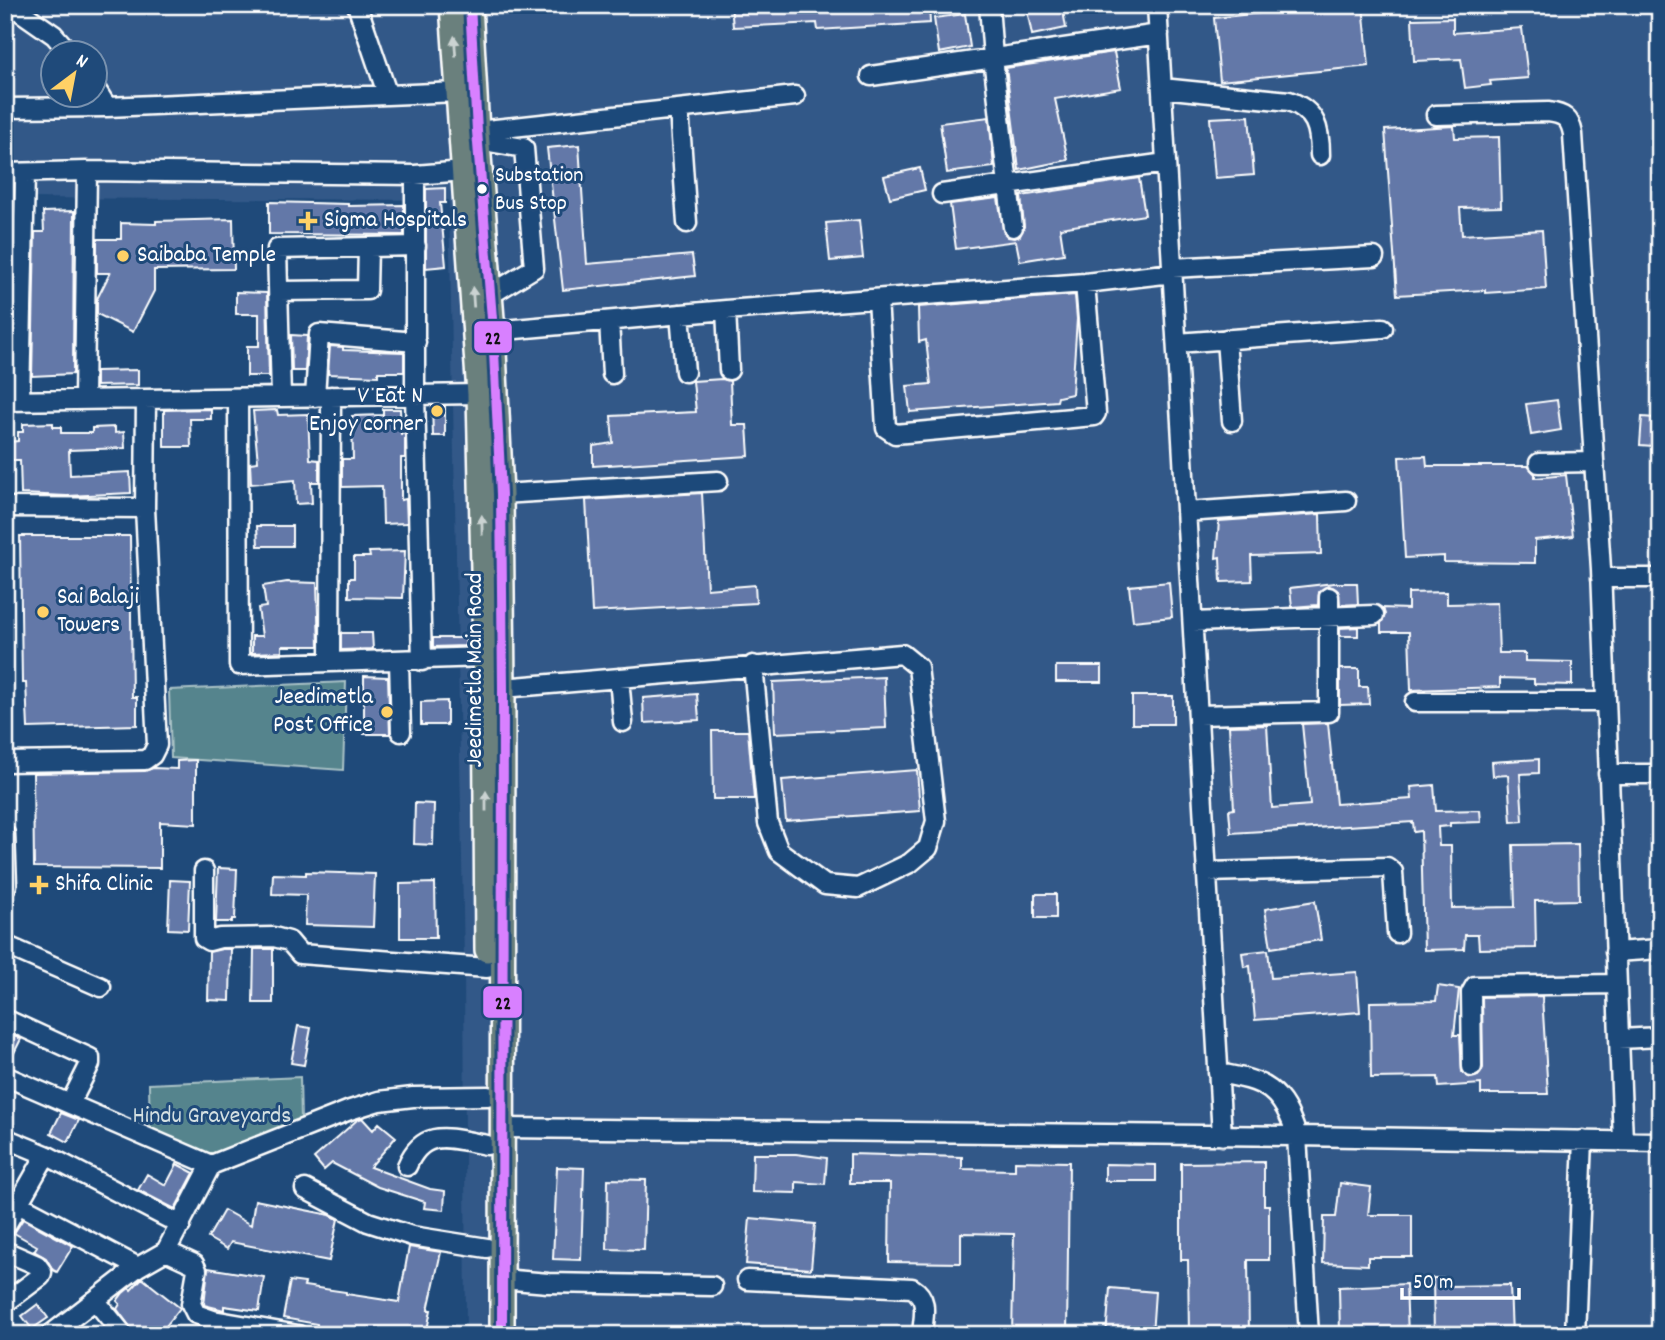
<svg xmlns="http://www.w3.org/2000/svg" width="1665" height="1340" font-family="Dekko,sans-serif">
  <rect width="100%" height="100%" fill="#1f4a7a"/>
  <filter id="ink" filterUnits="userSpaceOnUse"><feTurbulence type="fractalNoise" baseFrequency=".0143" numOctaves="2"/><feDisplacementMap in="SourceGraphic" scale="14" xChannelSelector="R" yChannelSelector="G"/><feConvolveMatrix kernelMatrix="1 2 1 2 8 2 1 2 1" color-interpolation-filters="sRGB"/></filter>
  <g filter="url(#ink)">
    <path fill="#335888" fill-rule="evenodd" d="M5 5H1660V1335H466L464 960 449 200 5 198ZM52 52H94V94H52Z"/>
    <path fill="#55848d" stroke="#aac2c6" stroke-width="2" d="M346 682 343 770 171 758 169 690Z
      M300 1077 301 1120 213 1155 150 1132 149 1084Z"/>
    <path fill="#6378a8" stroke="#fff" stroke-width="2" d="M731 5H929L930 23 818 30 817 23 733 27Z
      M1026 5H1062L1066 28 1032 35Z
      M1338 5H1363L1369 66 1220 81 1214 18Z
      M965 14 970 47 939 53 934 18Z
      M1453 18V33L1522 28 1528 78 1490 81 1491 85 1465 88 1461 59 1414 61 1412 19Z
      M1114 52 1121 88 1055 99 1068 160 1019 170 1006 68Z
      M1249 116 1254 175 1215 178 1210 118Z
      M989 117 994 167 947 173 940 123Z
      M1454 126 1455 138 1499 137 1501 207 1460 208 1462 235 1542 230 1546 289 1485 293V290L1397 295 1385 130Z
      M579 145 587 264 692 255 695 276 563 290 547 148Z
      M920 168 925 190 890 198 884 176Z
      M1139 178 1145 215 1060 228 1064 254 1020 261 1016 241 956 249 950 204 998 198 1004 233 1008 237 1015 238 1020 236 1024 226 1021 196Z
      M445 188V203H440L446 266 426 268V189Z
      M269 202 348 204V206L404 205V235L269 234Z
      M74 211 73 374 32 376 35 232H44L43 212Z
      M233 219 234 269 154 270V291L133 332 97 314V299L110 273H97V239H121V223L156 224V221Z
      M859 220 863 258 830 261 826 223Z
      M5 232H12L10 333H5Z
      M236 292 267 293 269 376H247V346H259V314H236Z
      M1075 295 1077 319 1072 394 1058 397 1057 401 910 412 907 386 931 384 926 340 919 342 918 307Z
      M291 335 307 336 305 371H292Z
      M330 346 343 347V350L404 352V372H378V376L328 374Z
      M138 370V385L96 386V371Z
      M722 379 730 381 732 425H747L749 456 593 466V446L613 443 611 416 696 412 693 381Z
      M1557 400 1561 430 1531 435 1526 404Z
      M432 406H445V436H433Z
      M211 409V419H190L191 447H164V410Z
      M383 409H400L401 434H405V458H401V500L406 499 407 523 383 524 382 486 342 487V459H353L352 416 383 415Z
      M277 410 278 415 308 414 310 459 319 460V482H311L312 503 296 504 295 480 251 484 250 463 258 462 253 411Z
      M1642 417 1655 418 1653 446 1640 445Z
      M53 423V427H61V433H92V428L115 427V433L124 432 125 448 69 450 70 475 130 472 131 493 67 496 21 494 20 460H8V442L18 441V432H23V424Z
      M1426 456 1427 466H1528L1535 474V478L1566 475 1573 536 1535 540V563L1444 562V556L1405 558 1399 457Z
      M702 493 707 589 755 585 756 603 592 612 586 500Z
      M1320 514 1321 554 1251 556 1252 581 1221 582 1220 557 1216 558 1219 521Z
      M257 526H292V546H258Z
      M20 536H130L132 697H137V725L28 728 26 683H22Z
      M405 551 403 598 349 597V578H354V557H370L369 552Z
      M287 582 317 583 319 646H282V652L252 653V636H262L258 608 266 607 263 586Z
      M1169 582 1172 617 1133 621 1129 586Z
      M1334 583H1357L1358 604 1340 605 1338 591 1328 586 1319 592 1318 605 1292 607 1290 588Z
      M1447 592V604L1497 603 1499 653H1525V661L1572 662V685L1534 684V679L1500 678V687L1411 690 1409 632H1381V623L1385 615 1383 608 1408 609V593Z
      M1358 627V636H1340V628Z
      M341 633H372L373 649 341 650Z
      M433 638H466L465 646 433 647Z
      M1056 666H1102V682H1056Z
      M1340 669H1359V687H1368L1369 704 1340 705Z
      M364 676 388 677 390 734H364Z
      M884 677 886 728 775 733 773 682Z
      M697 694 699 720 644 723 643 698Z
      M1132 696H1173V724H1132Z
      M447 701V725H421V702Z
      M1328 723 1336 804 1412 799 1411 787 1434 785 1436 811 1480 810 1481 822 1450 823V826L1438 827 1439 846H1451L1452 908 1515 907 1513 845 1578 844 1579 900 1535 901 1536 948 1479 949 1478 935H1465L1464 949 1424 950 1421 831 1414 832 1413 822 1231 833 1229 810 1234 809 1229 726 1267 725 1272 808 1310 805 1302 724Z
      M712 731H748L754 799H713Z
      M1539 759V773L1520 774 1523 821 1511 822 1508 775 1493 776 1492 762Z
      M196 760V824L160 822V868L34 867 33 773 145 771 153 768 177 769V761Z
      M917 770 920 811 786 821 782 780Z
      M415 803 434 804 433 845 414 844Z
      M218 868 237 869 235 919H232V922H216Z
      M306 872 375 874 373 927 305 925 306 895 272 894 273 874 306 875Z
      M170 880 190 881 188 930 168 929Z
      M435 883 436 938H400V884Z
      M1035 894H1056V918H1035Z
      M1315 901 1321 940 1271 948 1265 909Z
      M222 949H231L230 1001 208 1000 209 952Z
      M254 949H273V1003H253Z
      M1268 950 1271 978 1357 972 1360 1012 1255 1020 1250 966 1244 967 1242 953Z
      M1438 986 1459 989 1454 1035H1460L1462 1072 1471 1078 1478 1076 1483 1068 1482 997 1542 996 1548 1094H1481V1084L1439 1087 1438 1077 1371 1078 1370 1002 1436 1001Z
      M298 1026 311 1028 304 1065 291 1063Z
      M5 1032 21 1039 8 1065H5Z
      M61 1113 79 1120 68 1142 51 1133Z
      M362 1118 373 1130 379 1123 396 1137 370 1167 430 1189 445 1191 444 1210 424 1208 425 1202 378 1187 332 1163 324 1170 314 1158 357 1120Z
      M753 1154H796L827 1158 825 1184 796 1182V1193L752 1192Z
      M850 1154 962 1157V1169L1015 1170V1161L1069 1162 1067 1335H1012L1014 1234 961 1233V1263L889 1262 890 1183H850Z
      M1264 1162V1205H1269V1260H1248L1249 1335H1189L1188 1260H1181V1163Z
      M177 1164 194 1173 175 1209 138 1190 147 1174 166 1185Z
      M1105 1164 1156 1165V1181H1105Z
      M557 1167 584 1168 581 1260 553 1259Z
      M608 1179 646 1180 644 1250 607 1249Z
      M1340 1183 1371 1187 1368 1215H1412V1257H1368V1265L1323 1263 1324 1217H1336Z
      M255 1200 330 1215 338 1219 329 1261 231 1242 227 1249 208 1238 224 1210 251 1225Z
      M750 1218 815 1224 811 1269 746 1264Z
      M23 1219 73 1246 57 1272 53 1270 46 1258 34 1251 37 1246 14 1233Z
      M409 1247 441 1252 428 1310H431L426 1335H357L317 1328V1324L283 1318 290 1281 305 1283 304 1286 346 1292V1294L399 1302Z
      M208 1268 264 1277 259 1311 224 1306V1310L204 1305Z
      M142 1278 180 1308 159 1335H136L117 1309 120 1304 117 1301 123 1293 129 1288 131 1290Z
      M1433 1278H1447L1448 1286 1510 1285 1512 1335H1434Z
      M1406 1284 1408 1335H1340L1339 1287Z
      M1110 1288 1155 1292 1152 1335H1106Z
      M38 1304 48 1318 32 1329 22 1316Z"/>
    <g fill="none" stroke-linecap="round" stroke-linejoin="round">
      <g stroke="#fff" stroke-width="23">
        <path id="minor" d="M11 5 54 35 69 52
          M357 5 387 93
          M989 5 993 58 1013 227
          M1157 5 1222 1136
          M871 76 1159 34
          M94 86 107 107
          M1162 88 1289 101C1316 111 1320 128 1320 155
          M5 108 107 107 458 92
          M679 109 687 223
          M1436 115 1548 112C1564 114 1570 118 1573 134L1601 569 1623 1141
          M477 131 795 96
          M477 140 524 148 534 268 490 295
          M5 173 87 171 415 175 476 170
          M415 175V395L422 661
          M942 194 1166 163
          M1172 268 1374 257
          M279 291 367 290 368 247
          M878 299 886 428 895 434 1094 416 1096 413 1085 283
          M726 310 729 370
          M680 314 685 372
          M609 321 612 374
          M493 331 726 310 1085 283 1173 273
          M1226 339 1232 421
          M1177 343 1383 328
          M281 397 277 249 416 246
          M315 397 319 334 416 342
          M238 398 239 665 485 657
          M20 400 25 173
          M84 400 87 171
          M5 401 479 394
          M1539 463 1594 462
          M501 494 718 481
          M5 507 145 508 146 399
          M1186 512 1346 501
          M1601 578H1660
          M1193 622 1374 615
          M330 661 331 396
          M399 661 401 732
          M619 678 623 722
          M503 688 902 654 918 667 936 821 928 848 910 863 858 888 825 885 779 851 768 823 753 665
          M1415 702H1606
          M1198 715 1329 712V597
          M5 762 145 760 152 755 157 745 145 508
          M1608 774H1660
          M5 834 7 885
          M204 871V938L209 941 220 938 274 937 289 941 300 954 487 968
          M1207 872 1387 867 1393 872 1397 933
          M5 945 101 987
          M1615 952 1660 949
          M5 1019 90 1058V1064L70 1104
          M1619 1039 1660 1037
          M1472 1067 1471 993 1475 986 1617 984
          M1218 1073C1266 1081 1282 1088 1297 1136L1309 1335
          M5 1076 211 1165 350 1110 379 1101 413 1097 488 1096
          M502 1128 1297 1136 1660 1142
          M5 1138 46 1155 181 1225
          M407 1166C424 1126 451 1139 487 1145
          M305 1189 368 1222 412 1236 487 1248
          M5 1197 138 1267
          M5 1227 46 1155
          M5 1251 37 1265 42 1272 41 1276 5 1303
          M166 1251 194 1264 197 1270 191 1304 196 1314 213 1320 298 1335
          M502 1279 548 1283 712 1286
          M747 1280 912 1288C930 1299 923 1316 922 1335
          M95 1300 121 1332
          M50 1335 138 1267 166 1251 211 1165
          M1575 1335 1583 1140"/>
      </g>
      <g stroke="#fff" stroke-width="28">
        <path id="major" d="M452 5 479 394 485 657 487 950
          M470 5 477 131 493 331 501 494 503 688 502 1335"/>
      </g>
      <use href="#minor" stroke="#1f4a7a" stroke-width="18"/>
      <use href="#major" stroke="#6a807d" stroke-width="23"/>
      <g stroke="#1f4a7a" stroke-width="16">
        <path id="bus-1" d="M470 5 477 131 493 331 501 494 503 688 502 1335"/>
      </g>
      <use href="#bus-1" stroke="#d880ff" stroke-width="10"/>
    </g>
    <defs><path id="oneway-solid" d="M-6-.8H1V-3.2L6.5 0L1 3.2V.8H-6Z" transform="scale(1.75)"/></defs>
    <g fill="#cbd3d2">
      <use href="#oneway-solid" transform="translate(455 46) rotate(-94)"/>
      <use href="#oneway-solid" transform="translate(473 297) rotate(-94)"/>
      <use href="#oneway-solid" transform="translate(482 525) rotate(-91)"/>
      <use href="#oneway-solid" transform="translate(486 801) rotate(-90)"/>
    </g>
  </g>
  <circle fill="#fff" stroke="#1f4a7a" stroke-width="2.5" cx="482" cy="189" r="6"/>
  <g fill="#ffd166" stroke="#1f4a7a" stroke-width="2.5">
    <path d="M304.5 210.5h7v7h7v7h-7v7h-7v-7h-7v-7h7z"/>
    <circle cx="123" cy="256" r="7"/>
    <circle cx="437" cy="411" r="7"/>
    <circle cx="43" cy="612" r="7"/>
    <circle cx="387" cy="712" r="7"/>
    <path d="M35.5 874.5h7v7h7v7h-7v7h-7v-7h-7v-7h7z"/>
  </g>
  <g text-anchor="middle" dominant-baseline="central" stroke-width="6" stroke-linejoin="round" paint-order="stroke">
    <g font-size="22" fill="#fff" stroke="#1f4a7a" text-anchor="start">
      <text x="495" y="176">Substation<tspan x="495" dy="28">Bus Stop</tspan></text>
    </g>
    <g font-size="24" fill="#fff" stroke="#1f4a7a" text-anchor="start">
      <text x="324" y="221">Sigma Hospitals</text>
      <text x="137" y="256">Saibaba Temple</text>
      <text x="423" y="397" text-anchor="end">V Eat N<tspan x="423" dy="28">Enjoy corner</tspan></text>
      <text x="57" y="598">Sai Balaji<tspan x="57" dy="28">Towers</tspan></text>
      <text x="373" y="698" text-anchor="end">Jeedimetla<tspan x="373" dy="28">Post Office</tspan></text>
      <text x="55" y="885">Shifa Clinic</text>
    </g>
    <g font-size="24" fill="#fff" stroke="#1f4a7a">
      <text transform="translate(476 670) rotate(-90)">Jeedimetla Main Road</text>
    </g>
    <g font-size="24" fill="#d4e0e2" stroke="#1f4a7a">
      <text x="212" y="1117">Hindu Graveyards</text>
    </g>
  </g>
  <g stroke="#1f4a7a" stroke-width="2.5">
    <rect x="473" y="320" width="40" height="34" rx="7" fill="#d880ff"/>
    <rect x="482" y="985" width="41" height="34" rx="7" fill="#d880ff"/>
  </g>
  <g font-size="19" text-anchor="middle" font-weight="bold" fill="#111">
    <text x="493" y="344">22</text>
    <text x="503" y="1009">22</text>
  </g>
  <rect width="1665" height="1340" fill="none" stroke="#1f4a7a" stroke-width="28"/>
  <rect x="14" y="14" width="1637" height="1312" fill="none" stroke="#fff" stroke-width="2.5" filter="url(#ink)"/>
  <g transform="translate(74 74) rotate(32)"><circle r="33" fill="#1f4a7a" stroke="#7992af" stroke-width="2"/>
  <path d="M0-5L12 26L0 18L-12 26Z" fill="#ffd166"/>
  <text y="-10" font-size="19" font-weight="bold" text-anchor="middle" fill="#ffffff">N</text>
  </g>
  <path d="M1402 1288v10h117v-10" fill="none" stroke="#ffffff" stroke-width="3.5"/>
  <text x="1413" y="1288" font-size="21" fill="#ffffff" stroke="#1f4a7a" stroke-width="5" paint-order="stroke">50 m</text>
</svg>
